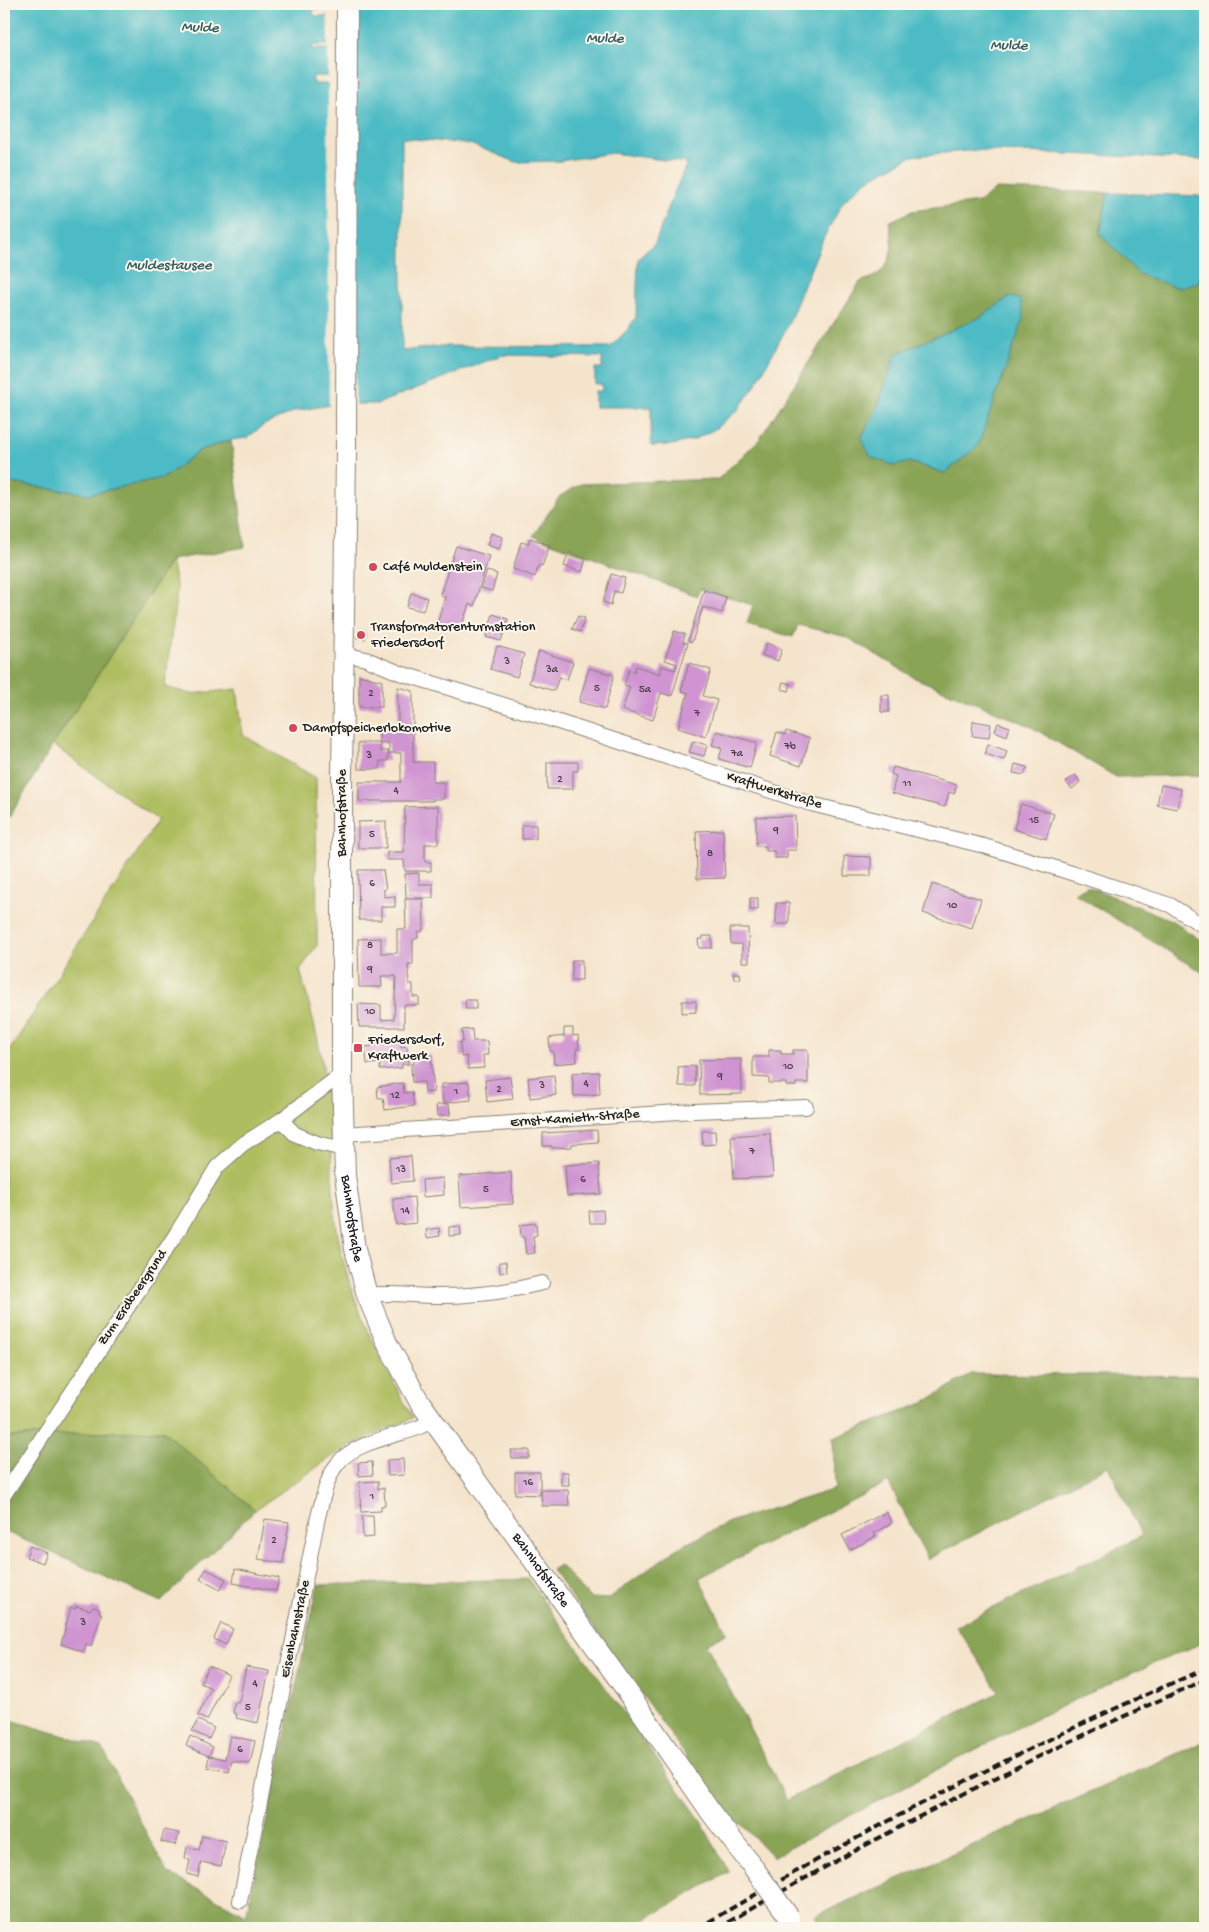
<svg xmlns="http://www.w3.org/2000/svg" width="1209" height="1932" font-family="'Gochi Hand',sans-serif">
  <rect width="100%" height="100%" fill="#fbf7ec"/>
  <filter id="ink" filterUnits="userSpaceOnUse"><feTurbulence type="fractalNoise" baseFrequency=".02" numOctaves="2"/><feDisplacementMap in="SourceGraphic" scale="10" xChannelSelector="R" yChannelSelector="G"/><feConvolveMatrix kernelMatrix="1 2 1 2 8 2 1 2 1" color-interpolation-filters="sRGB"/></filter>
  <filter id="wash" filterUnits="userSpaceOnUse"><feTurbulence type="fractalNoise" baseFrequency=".0096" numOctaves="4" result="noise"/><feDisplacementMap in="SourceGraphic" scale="20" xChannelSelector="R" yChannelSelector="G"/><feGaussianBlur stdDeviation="1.12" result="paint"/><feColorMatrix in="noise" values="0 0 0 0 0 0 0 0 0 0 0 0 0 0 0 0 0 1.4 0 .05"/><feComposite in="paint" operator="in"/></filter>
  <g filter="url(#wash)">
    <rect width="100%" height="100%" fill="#f5e4cc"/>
    <path fill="#aebd5f" stroke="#656c3e" d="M171 560 177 590 165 687 191 694 237 689 243 735 316 778 317 945 300 970C312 1014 324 1059 328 1104 333 1153 330 1203 341 1251 355 1312 383 1364 413 1418L346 1447 255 1510 162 1430 4 1437V1059L158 820 53 745Z"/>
    <path fill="#8aa456" stroke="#536039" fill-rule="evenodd" d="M996 189 1108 193 1100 234 1197 283 1205 273V775L1116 777 1028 725 915 678 847 637 798 625 793 637 747 624 753 605 700 589 697 596 533 536 560 496 581 484 718 479 759 440 860 282C865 280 873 278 878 274 895 259 893 241 889 222L912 211 979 202ZM1009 297 945 473 909 462 861 438 876 411 896 355 979 318Z
      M231 440 245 547 171 560 53 745 4 826V482L90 494 165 477 200 450Z
      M1087 886 1171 920 1205 943V974L1074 893Z
      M971 1374 1205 1376V1642C1056 1702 915 1782 773 1857L742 1825 729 1816 552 1570 560 1565 590 1598 608 1599 676 1549 729 1522 835 1489 833 1438 923 1403ZM1108 1466 1142 1536 956 1626 999 1692 787 1800 706 1644 727 1633 699 1578 888 1482 928 1559Z
      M162 1430 255 1510 161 1602 4 1531V1437Z
      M528 1579 699 1818 729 1872 629 1928H4V1718L102 1747 167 1873 246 1915 318 1585Z
      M1205 1741V1928H824L815 1916Z"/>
    <path fill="#4dbbc5" stroke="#346c70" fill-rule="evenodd" d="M4 4H1205V160L976 150 912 156 865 181 843 202 823 239 786 329 755 386 737 411 715 429 693 440 672 445 651 446V407H595V391H602V384H595V368H602V357L502 355 377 404H336L295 411 264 425 247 438 231 440 200 450 165 477 90 494 4 482ZM315 9H358V16H314L313 11ZM314 45H358V49H314L312 47ZM314 76 358 77V84H315L312 79ZM335 134H359L356 357 335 358ZM402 138 470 144 516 162 560 161 612 153 687 163 674 193 655 243 638 259 636 317 628 329 610 347 441 346 402 351Z
      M1108 193 1205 196V273L1197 283 1178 288 1139 274 1100 234Z
      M1009 297 1020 299 1024 317 978 446 945 473 909 462 895 466 871 457 861 438 876 411 896 354 979 318Z"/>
    <path fill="#f5e4cc" d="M328 4H356L355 405 357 407 329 408 328 82H355V79H328V14H355V11H328Z"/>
    <g id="blocks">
      <path fill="#cf94d1" d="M491 533 503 537 499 549 487 545Z
        M530 538 550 545 542 566 539 565 535 577 513 569 521 542 528 544Z
        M456 546 489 556 474 606 469 604 460 631 437 624 445 597 440 595Z
        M569 552 586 558 582 572 564 566Z
        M487 571 497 574 492 591 481 588Z
        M611 574 625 578 621 593 614 591 611 605 603 602Z
        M704 590 726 597 722 613 703 607 692 642 688 641Z
        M411 593 427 598 423 611 407 607Z
        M493 614 508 619 501 641 486 637Z
        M578 616 585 618 580 632 572 629Z
        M358 631 366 632 365 639 357 638Z
        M674 631 685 634 683 642 688 643 672 696 661 693 653 720 622 710 630 687 624 685 629 670 634 672 636 666 660 674 662 666 675 670 677 664 665 660Z
        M767 643 782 649 778 661 762 655Z
        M497 646 524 654 517 677 490 669Z
        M539 651 573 662 567 680 559 677 554 691 529 683Z
        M689 663 711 670 703 696 717 700 706 737 678 728 688 693 681 691Z
        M589 668 614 675 605 709 579 702Z
        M359 675 382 681V707H359Z
        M783 682 791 684 789 691 781 689Z
        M398 687 413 691V762H433V782H444V799H433V801H359V782H401V753H389V743H379V728H398Z
        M881 695H889V712H881Z
        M973 721 991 724 989 738 972 736Z
        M998 723 1010 727 1007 736 995 731Z
        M717 731 757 743 750 768 719 759 722 748 712 745Z
        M786 731 810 738 801 766 770 756 777 732 785 735Z
        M693 741 707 745 704 756 689 752Z
        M358 743H380V751H388V761H380V769H358Z
        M988 744 1007 751 1004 760 985 754Z
        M547 762H578V771H573V789H547Z
        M1015 764 1027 767 1024 775 1013 773Z
        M893 767 957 785 954 794 949 792 945 807 892 793 896 776 891 774Z
        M1075 775 1080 782 1072 789 1066 782Z
        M1161 785 1181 789 1177 809 1157 805Z
        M1021 804 1054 814 1046 839 1014 829Z
        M438 806V844H425V862H431V871H405L404 860H387V852H404L405 807Z
        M795 816 796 850H787V858H775L774 851H766V846H756V817Z
        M386 821V848H358V822Z
        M522 825H536V839H522Z
        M723 830 725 878 697 879 696 831Z
        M844 856 871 857V876H844Z
        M358 870H383L386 889H384V897L395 896V907H381V920H359Z
        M419 873V884H433V898H406L405 874Z
        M932 884 981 899 972 928 923 913Z
        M750 898H758V910H750Z
        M405 899H423L424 929H422V932H418V938L413 940V964H408L409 984H413V997H419V1005H404V1027H359L358 1004 381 1005V1020L394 1019 396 976H381L382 987H359L358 939 381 938V953H397V929H406Z
        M776 903H789V924H776Z
        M730 928H748L749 962H742V944H731Z
        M703 936H712V948H699L698 939H703Z
        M572 960H582V980H572Z
        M733 973H740L741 979H734Z
        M465 1000H476V1009H466Z
        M682 1001H696V1012L682 1013Z
        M564 1028H573V1036L578 1035 579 1049H576L577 1062 554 1064 553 1051H550L549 1038 564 1036Z
        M472 1029 473 1041H487L488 1055H483L484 1068 468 1069 467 1056 461 1057 460 1042H463L462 1030Z
        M400 1042V1047L407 1046 409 1064H402V1068L380 1070V1063L367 1064 365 1047Z
        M769 1050H781V1054H793V1050H808V1083H796V1086H786V1083H769V1078L753 1077V1057H769Z
        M431 1055 434 1092H425L424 1082H412L411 1064H414V1056Z
        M741 1059 742 1094 700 1095 699 1060Z
        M695 1066V1086H679L678 1067Z
        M599 1072 600 1094 574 1096 572 1073Z
        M554 1075 556 1095 530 1098 528 1078Z
        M510 1077 513 1099 487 1102 485 1080Z
        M469 1082 471 1100 443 1103 441 1084Z
        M403 1083 404 1093 412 1092 414 1106 385 1110 383 1098H378L377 1087Z
        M449 1104 450 1115 437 1116 436 1105Z
        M597 1130 598 1142 572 1144V1147L552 1148V1146H543V1133Z
        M702 1131H715L716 1144 703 1145Z
        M770 1133 773 1177 734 1179 731 1136Z
        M411 1156 413 1181 391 1183 389 1158Z
        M599 1163 601 1194 567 1196 565 1165Z
        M511 1172 513 1204 461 1207 459 1176Z
        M443 1178 444 1195 423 1197 422 1180Z
        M414 1197 416 1223 396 1225 393 1199Z
        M603 1210 604 1223H590L589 1211Z
        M536 1223 537 1235 533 1236 535 1253 526 1254 524 1237H521L520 1225Z
        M460 1226 461 1235 449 1236V1227Z
        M439 1228 440 1236 427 1238 426 1230Z
        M499 1262H506L507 1272 500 1273Z
        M511 1450H529V1458H512Z
        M403 1459 404 1475 388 1476 387 1460Z
        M372 1462 373 1475 359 1476 358 1463Z
        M515 1472H540V1495L515 1494Z
        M561 1472H568L569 1485H561Z
        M378 1481V1489L384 1488 385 1505 381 1506V1511L361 1512 359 1482Z
        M541 1490H568L569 1506H542Z
        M886 1512 892 1523 874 1533 876 1536 850 1550 842 1535Z
        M362 1516H373L374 1537 363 1538Z
        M265 1519 289 1522 283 1563 258 1559Z
        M30 1546 47 1553 43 1563 26 1557Z
        M206 1569 226 1579 220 1590 200 1579Z
        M235 1569 279 1578 276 1591 233 1583Z
        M76 1606 90 1610 93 1607 99 1609 100 1614H102L91 1646 86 1644 84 1652 61 1644 71 1607 75 1609Z
        M221 1623 233 1629 226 1645 214 1639Z
        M209 1666 229 1675 207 1720 198 1716 211 1688 200 1683Z
        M246 1667 269 1671 258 1723 236 1718 237 1714 233 1713 235 1702 239 1703Z
        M198 1720 214 1728 209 1739 192 1731Z
        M190 1736 213 1747 209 1756 186 1746Z
        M230 1736 255 1741 250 1764 232 1761 229 1772 207 1767 209 1756 225 1759Z
        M164 1830 179 1833 176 1845 161 1842Z
        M202 1836 226 1841 221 1866 201 1862 198 1877 187 1874 190 1860 185 1858 187 1847 199 1850Z"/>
    </g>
  </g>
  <g filter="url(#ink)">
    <use href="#blocks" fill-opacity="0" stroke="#888074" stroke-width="1"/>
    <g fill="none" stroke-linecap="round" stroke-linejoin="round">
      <g stroke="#888074" stroke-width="16">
        <path id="minor" d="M343 654 366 659 400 673 543 717 811 804 984 846 1059 869 1170 905 1205 927
          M281 1120 295 1134 317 1143 344 1149
          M343 1134 694 1111 806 1107
          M367 1295C391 1292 414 1296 438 1296 474 1296 507 1292 542 1283
          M4 1495 176 1234 217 1167 243 1144 281 1120 342 1074
          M240 1901 318 1517C323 1499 326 1478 338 1463 352 1444 394 1436 415 1429 421 1427 427 1423 432 1420"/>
      </g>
      <g stroke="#888074" stroke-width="22">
        <g id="secondary">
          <path id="s1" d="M347 4 346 453 342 776V1074L345 1175 355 1249 367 1295 375 1314 387 1343 419 1401 625 1688 712 1814 750 1863"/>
        </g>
      </g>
      <use href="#minor" stroke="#fff" stroke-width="14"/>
      <use href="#secondary" stroke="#fff" stroke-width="20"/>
      <path stroke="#1c1c1c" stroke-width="4" stroke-dasharray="8 4" stroke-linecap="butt" d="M698 1928C861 1832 1031 1743 1205 1669
        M718 1928C875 1836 1038 1753 1205 1680"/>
      <g stroke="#888074" stroke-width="22" stroke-linecap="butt">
        <path id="secondary-bridge" d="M750 1863 789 1917"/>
      </g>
      <use href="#secondary-bridge" stroke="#fff" stroke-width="20"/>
    </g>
  </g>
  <g fill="#d1495b" stroke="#fbf7ec" stroke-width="2">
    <circle cx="373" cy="567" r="5"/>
    <circle cx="361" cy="635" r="5"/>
    <circle cx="293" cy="728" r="5"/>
    <rect x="353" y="1043" width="10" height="10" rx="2.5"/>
  </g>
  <g text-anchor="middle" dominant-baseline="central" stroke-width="4" stroke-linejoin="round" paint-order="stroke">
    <g font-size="11" fill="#493a49">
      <text x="507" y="662">3</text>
      <text x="552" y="670">3a</text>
      <text x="597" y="689">5</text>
      <text x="645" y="690">5a</text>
      <text x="371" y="694">2</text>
      <text x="697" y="714">7</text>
      <text x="790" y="747">7b</text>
      <text x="737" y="754">7a</text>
      <text x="369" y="756">3</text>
      <text x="560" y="780">2</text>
      <text x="907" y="784">11</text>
      <text x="396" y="791">4</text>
      <text x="1034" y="821">15</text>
      <text x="776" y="831">9</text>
      <text x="372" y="835">5</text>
      <text x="710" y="854">8</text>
      <text x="372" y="884">6</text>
      <text x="952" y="906">10</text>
      <text x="370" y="946">8</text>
      <text x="370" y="970">9</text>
      <text x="370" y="1012">10</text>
      <text x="788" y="1067">10</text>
      <text x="720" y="1077">9</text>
      <text x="586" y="1084">4</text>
      <text x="542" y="1086">3</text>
      <text x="499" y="1090">2</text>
      <text x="456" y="1092">1</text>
      <text x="395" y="1096">12</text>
      <text x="752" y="1152">7</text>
      <text x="401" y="1170">13</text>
      <text x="583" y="1180">6</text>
      <text x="486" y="1190">5</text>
      <text x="405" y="1211">14</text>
      <text x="528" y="1483">16</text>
      <text x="372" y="1497">1</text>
      <text x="274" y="1541">2</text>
      <text x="83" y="1623">3</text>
      <text x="255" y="1684">4</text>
      <text x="248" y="1708">5</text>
      <text x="240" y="1750">6</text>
    </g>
    <g font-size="14" fill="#1c1c1c" stroke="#fbf7ec" text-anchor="start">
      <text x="383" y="567">Café Muldenstein</text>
      <text x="371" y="627">Transformatorenturmstation<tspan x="371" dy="16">Friedersdorf</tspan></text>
      <text x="303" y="728">Dampfspeicherlokomotive</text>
      <text x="368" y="1040">Friedersdorf,<tspan x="368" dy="16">Kraftwerk</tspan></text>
    </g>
    <g font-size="14" fill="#1c1c1c" stroke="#fbf7ec">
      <text transform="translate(774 791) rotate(17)">Kraftwerkstraße</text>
      <text transform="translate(342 813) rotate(-90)">Bahnhofstraße</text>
      <text transform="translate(575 1119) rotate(-4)">Ernst-Kamieth-Straße</text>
      <text stroke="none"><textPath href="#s1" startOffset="1215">Bahnhofstraße</textPath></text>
      <text transform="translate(133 1298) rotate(-56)">Zum Erdbeergrund</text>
      <text stroke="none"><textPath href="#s1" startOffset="1620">Bahnhofstraße</textPath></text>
      <text transform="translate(296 1629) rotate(-78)">Eisenbahnstraße</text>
    </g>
    <g font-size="15" font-style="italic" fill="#305c60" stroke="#fbf7ec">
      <text transform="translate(200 28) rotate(2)">Mulde</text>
      <text transform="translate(605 39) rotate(1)">Mulde</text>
      <text transform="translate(1009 46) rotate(1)">Mulde</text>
      <text x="169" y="266">Muldestausee</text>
    </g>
  </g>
  <rect width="1209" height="1932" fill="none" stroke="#fbf7ec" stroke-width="20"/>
</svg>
